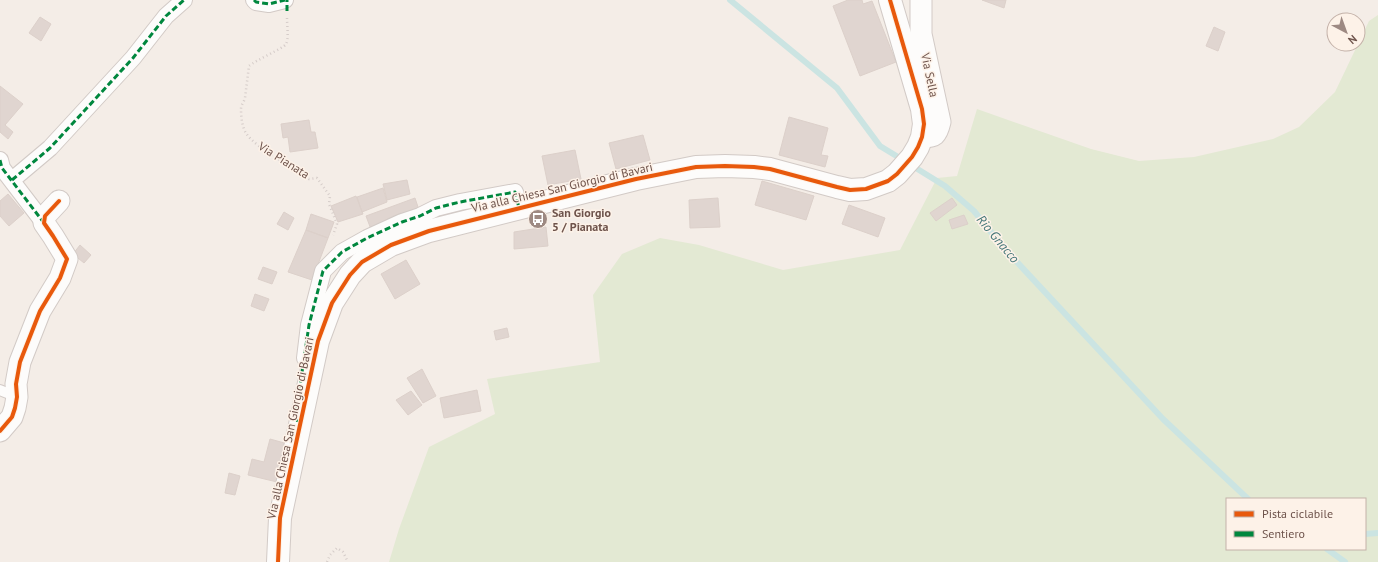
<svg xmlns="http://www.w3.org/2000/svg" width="1378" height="562" font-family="'PT Sans',sans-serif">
  <rect width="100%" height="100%" fill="#f4ede7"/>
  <path fill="#e3e9d3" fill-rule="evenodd" d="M1378 15V562H389L399 529 429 447 495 414 487 379 600 362 593 295 622 254 660 238 699 245 783 270 900 250 937 178 957 176 977 109 1091 149 1139 161 1194 157 1273 139 1299 127 1335 92 1369 21ZM1227 499H1365V549H1227Z"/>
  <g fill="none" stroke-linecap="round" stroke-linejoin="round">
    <path stroke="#cbe4e2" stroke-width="6" d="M730 0 837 88 880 146 903 160
      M911 165 945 186 974 211 1003 247 1163 419 1248 499
      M1365 534 1378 533
      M1327 549 1345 562"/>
  </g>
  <path fill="#e0d5d0" stroke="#dcd0ca" d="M848 0H862L863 4 872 1 896 62 860 76 833 6Z
    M982 0H1006L1004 8Z
    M40 17 51 24 41 41 29 33Z
    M1214 27 1225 32 1218 51 1206 46Z
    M0 86 23 104 5 125 13 132 8 139 0 132Z
    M789 117 828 128 821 155 828 156 825 167 779 155Z
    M309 120 311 132H315L318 148 290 152 288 137 283 138 281 124Z
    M643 135 650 160 616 169 609 143Z
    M575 150 581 179 548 185 542 156Z
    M407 180 410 194 387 200 383 184Z
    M762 181 814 196 806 220 755 205Z
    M383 188 387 202 362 212 357 197Z
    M8 194 24 213 9 226 0 216V201Z
    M356 196 363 214 338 222 331 206Z
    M415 198 420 213 403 220 401 213 387 219 389 226 372 232 366 216Z
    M718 198 720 227 690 228 689 200Z
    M952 198 957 205 936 221 930 213Z
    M849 205 885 218 878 237 842 224Z
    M284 212 294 218 288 230 277 224Z
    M311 214 334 222 328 238 306 230Z
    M964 215 968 224 952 229 949 220Z
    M546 227 548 246 514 249V232Z
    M306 230 328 238 312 280 288 272Z
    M80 245 91 255 84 263 73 254Z
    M406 260 420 284 395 299 381 274Z
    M263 267 277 272 272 284 258 279Z
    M255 294 269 299 264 311 251 306Z
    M507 328 509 337 496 340 494 331Z
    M422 369 436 396 423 403 407 378Z
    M477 390 481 411 444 418 440 398Z
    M411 391 422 405 408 415 396 400Z
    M270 439 288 444 277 482 248 475 252 459 264 462Z
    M229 473 240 476 235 495 225 493Z"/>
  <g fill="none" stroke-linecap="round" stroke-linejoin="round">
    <g stroke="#d2cac6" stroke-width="12">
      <path id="service" d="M0 390 17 397"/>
    </g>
    <g stroke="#d2cac6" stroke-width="18">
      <path id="pedestrian" d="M254 0 256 2 269 4 285 0
        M0 160 2 168 44 223
        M12 180 50 148 133 58 166 16 184 0
        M305 358 309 325 323 271 342 252 367 238 402 222 420 216 436 208 460 202 515 192 519 208"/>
    </g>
    <g stroke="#d2cac6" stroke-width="23">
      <path id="minor" d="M921 0V34L940 122C937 135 935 137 922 137
        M0 431 12 417 15 408 17 397 16 384 20 362 40 311 60 278 67 259 53 236 44 223 45 216 59 201"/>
    </g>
    <g stroke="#d2cac6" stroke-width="24">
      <path id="tertiary" d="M278 562 280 518 318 341 332 303 350 275 362 262 391 245 429 231 636 179 696 167 725 166 754 167 770 169 837 187 850 190 866 189 888 181 897 174 912 157 918 147 922 137 924 124 922 109 890 0"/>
    </g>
    <path stroke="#d5ccc9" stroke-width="2.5" stroke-dasharray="1 3" stroke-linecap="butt" d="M287 18C287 26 289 38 286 44 284 48 256 60 249 66L245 98C244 102 241 105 241 109 241 116 242 127 246 133 257 150 292 165 309 179L317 178 330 196 329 204 337 224 333 235
      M327 562 330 555 337 548 343 552 348 562"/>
    <use href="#service" stroke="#fdfcfb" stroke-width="10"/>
    <use href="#pedestrian" stroke="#fdfcfb" stroke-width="16"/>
    <use href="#minor" stroke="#fdfcfb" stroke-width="21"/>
    <use href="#tertiary" stroke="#fdfcfb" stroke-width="22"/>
    <path stroke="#00873e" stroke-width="3" stroke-dasharray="6 3" stroke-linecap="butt" d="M254 0 256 2 269 4 285 0
      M287 11V0
      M0 160 2 168 44 223
      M12 180 50 148 133 58 166 16 184 0
      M302 421 295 420 309 325 323 271 342 252 367 238 402 222 420 216 436 208 460 202 515 192 519 208"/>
    <g stroke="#fdf2e8" stroke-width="6">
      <path id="cycleway" d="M0 431 12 417 15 408 17 397 16 384 20 362 40 311 60 278 67 259 53 236 44 223 45 216 59 201
        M278 562 280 518 318 341 332 303 350 275 362 262 391 245 429 231 636 179 696 167 725 166 754 167 770 169 837 187 850 190 866 189 888 181 897 174 912 157 918 147 922 137 924 124 922 109 890 0"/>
    </g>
    <use href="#cycleway" stroke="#e8590c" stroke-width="4"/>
  </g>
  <defs>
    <g id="bus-disc" transform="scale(1)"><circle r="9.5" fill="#9d8982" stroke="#fdf2e8"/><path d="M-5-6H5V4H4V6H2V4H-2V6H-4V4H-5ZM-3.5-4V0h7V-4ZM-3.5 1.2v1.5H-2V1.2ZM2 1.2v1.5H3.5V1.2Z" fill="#fff"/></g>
  </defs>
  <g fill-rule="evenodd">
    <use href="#bus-disc" x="538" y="219"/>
  </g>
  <g text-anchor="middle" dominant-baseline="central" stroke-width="3" stroke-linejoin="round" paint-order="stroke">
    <g font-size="12" fill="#6e534b" stroke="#fdf2e8">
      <text transform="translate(930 75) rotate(78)">Via Sella</text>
      <text transform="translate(284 160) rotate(32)">Via Pianata</text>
      <text transform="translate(562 187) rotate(-13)">Via alla Chiesa San Giorgio di Bavari</text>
      <text transform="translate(290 428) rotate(-78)">Via alla Chiesa San Giorgio di Bavari</text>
    </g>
    <g font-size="12" font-weight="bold" fill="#6e534b" stroke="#fdf2e8" text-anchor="start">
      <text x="552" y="212">San Giorgio<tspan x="552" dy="14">5 / Pianata</tspan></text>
    </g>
    <g font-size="13" font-style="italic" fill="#457779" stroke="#fdf2e8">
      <text transform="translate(998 239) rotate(50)">Rio Gnacco</text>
    </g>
  </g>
  <rect x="1226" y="498" width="140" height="52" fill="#fdf2e8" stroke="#c4b2a9"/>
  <rect x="1234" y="511" width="20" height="6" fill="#e8590c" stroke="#c4b2a9"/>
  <text x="1262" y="518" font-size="12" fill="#6e534b">Pista ciclabile</text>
  <rect x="1234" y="531" width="20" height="6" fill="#00873e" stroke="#c4b2a9"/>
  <text x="1262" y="538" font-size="12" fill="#6e534b">Sentiero</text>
  <g transform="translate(1346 32) rotate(139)"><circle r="19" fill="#fdf2e8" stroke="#c4b2a9"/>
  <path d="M0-3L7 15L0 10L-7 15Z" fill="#9d8982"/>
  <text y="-6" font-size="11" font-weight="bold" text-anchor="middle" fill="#6e534b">N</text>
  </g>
</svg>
